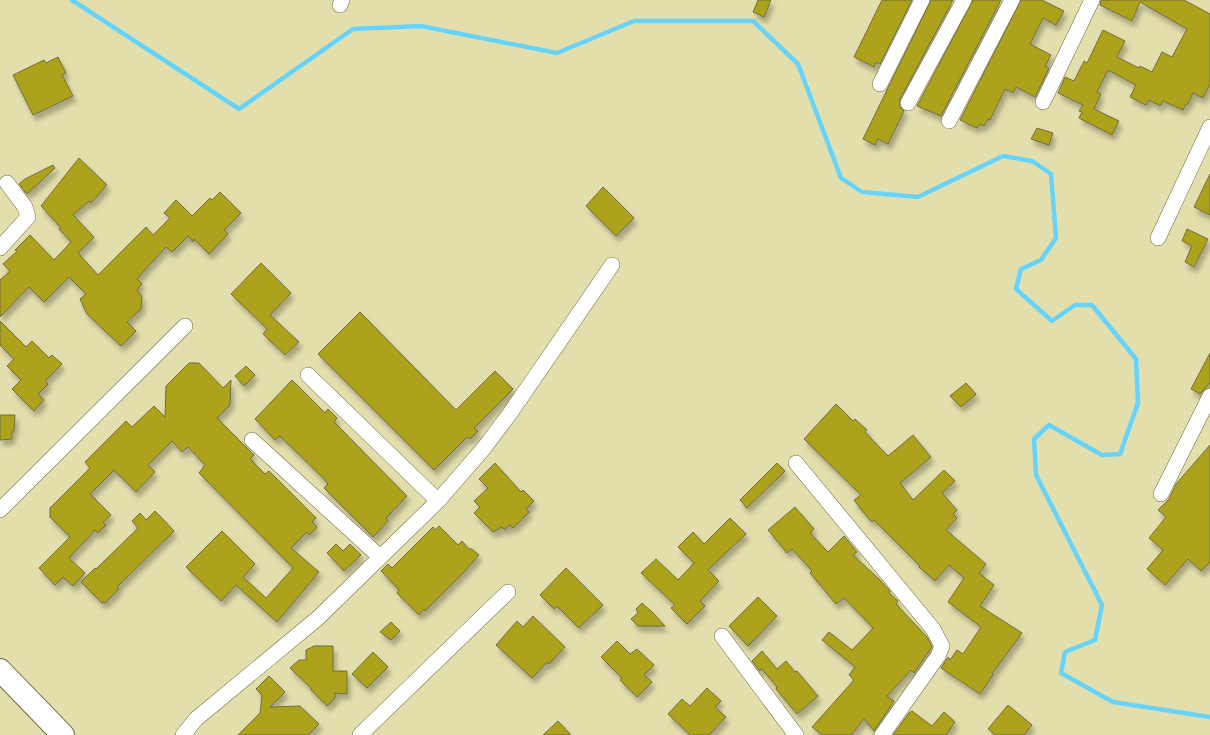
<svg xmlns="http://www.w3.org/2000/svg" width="1210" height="735" font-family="'DejaVu Sans',sans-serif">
  <defs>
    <filter id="shadow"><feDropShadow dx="3" dy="5.5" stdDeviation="2.5" flood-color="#0004"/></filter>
  </defs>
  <rect width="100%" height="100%" fill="#e3dfad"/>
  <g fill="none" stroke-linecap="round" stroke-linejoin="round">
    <path stroke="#66d3fa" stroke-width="4.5" d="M72 0 239 109 353 29 421 26 557 53 634 21H753L798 64 841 178 862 192 918 197 1003 156 1032 161 1051 174 1056 238 1041 260 1021 269 1016 289 1052 321 1075 305H1092L1136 359 1138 403 1120 454 1102 455 1049 425 1034 439 1036 475 1102 605 1095 640 1065 652 1061 673 1113 702 1210 717"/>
  </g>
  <path fill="#ada21a" stroke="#716d3f" filter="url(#shadow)" d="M758 0H771L764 17 753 12Z
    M882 0H912L880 64 876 62 874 67 854 57Z
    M931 0H953L900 99V107L904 111 888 144 878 139 875 145 863 139Z
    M973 0H1001L941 116 917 106Z
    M1021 0H1042L1064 11 1056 25 1043 18 1030 44 1051 55 1045 66 1049 68 1035 97 1016 87 1013 93 1005 89 990 120 988 119 984 126 980 124 977 128 960 120Z
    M1101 0H1184L1210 14V84L1203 98 1193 93 1188 104H1186L1183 110 1163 101 1160 106 1149 100 1146 105 1130 97 1136 85 1108 70 1097 92 1101 94 1094 109 1119 121 1112 135 1079 118 1082 112 1079 111 1083 105 1058 93 1065 77 1074 81 1084 61 1087 63 1103 30 1125 41 1117 57 1139 68 1140 66 1152 72 1162 52 1172 57 1187 29 1140 2 1132 21 1100 5Z
    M58 57 66 73 62 75 73 96 33 115 13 75 44 60 46 63Z
    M1037 128 1053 133 1049 145 1031 139Z
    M79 158 107 185 91 203 89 201 73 215 94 237 78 253 98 275 146 227 153 235 170 218 164 213 176 200 192 216 210 198 212 200 220 192 241 213 224 230 228 234 209 254 194 239 193 242 188 236 172 252 166 247 151 263 137 279 142 284 137 290 142 296 141 309 127 322 136 331 121 346 87 314 80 299 86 294 69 277 44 302 29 287 0 317V280L10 271 3 264 17 251 15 250 30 235 54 260 71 242 59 229 61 228 41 206Z
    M53 165 55 168 27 194 19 184 25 179Z
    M1210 174V215L1194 207Z
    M603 187 634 218 616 236 586 206Z
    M1187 229 1208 239 1194 267 1185 262 1192 246 1182 241Z
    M261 263 291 293 270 315 299 342 285 355 263 334 267 329 231 294Z
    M360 312 456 410 495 371 513 389 474 428 478 431 470 439 467 437 434 470 318 354Z
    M0 321 26 347 32 341 49 358 52 355 62 364 45 381 48 384 38 394 44 400 34 411 12 389 21 380 7 366 14 359 0 345Z
    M1210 353V383L1200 394 1191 389Z
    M189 363H199L223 388 231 380 230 405 217 418 254 455 250 459 265 474 269 471 316 518 312 522 317 527 309 535 307 532 291 548 319 572 277 622 236 585 221 601 186 567 222 531 255 564 243 577 266 598 293 568 199 473 205 465 188 447 182 452 172 441 148 465 155 472 136 492 114 470 90 494 111 515 103 522 106 525 98 533 95 530 69 558 85 573 73 586 63 577 55 585 39 568 70 537 50 517V508L90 468 85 462 126 421 132 427 154 406 165 417 166 386Z
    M246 366 255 375 244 386 235 376Z
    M292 380 325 413 328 409 337 418 334 422 407 496 386 518 388 521 373 537 324 488 328 484 323 478 280 436 275 440 255 419Z
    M966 383 976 394 961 407 950 396Z
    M836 404 853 421 855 419 867 430 865 432 888 456 913 435 931 457 900 483 913 500 944 470 955 481 942 493 957 510 953 514 957 518 946 530 986 564 979 573 994 585 980 606 1022 633 992 674 993 675 980 694 941 668 948 657 950 660 957 650 963 654 981 627 948 602 964 578 949 565 935 581 919 567 920 566 874 520 872 522 864 513 854 500 861 495 804 439Z
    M0 415H15L14 431H12V439L0 440Z
    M1210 445V562L1201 571 1188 559 1165 585 1147 569 1163 550 1149 538 1166 517 1158 510 1169 499 1176 484Z
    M495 463 521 492 523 490 534 501 526 509 529 512 513 528 509 525 505 530 502 527 493 532 474 513 480 507 474 501 488 488 479 479Z
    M777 463 785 471 747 508 740 500Z
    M795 507 814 529 810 533 828 552 844 536 857 552 853 555 879 579 890 591 889 593 898 601 896 604 927 637 932 647 914 673 911 670 887 696 894 701 874 731 864 719 851 735H822L812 727 854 680 849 675 855 667 822 640 829 632 852 650 873 628 844 598 836 604 810 573 812 571 792 549 787 553 768 530Z
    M155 511 174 531 117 587 119 589 105 603 103 602 102 603 81 582 95 568 96 569 138 528 132 521 140 513 146 520Z
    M730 518 746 534 708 570 719 581 700 601 705 606 687 624 671 608 675 605 641 573 656 559 678 580 694 563 678 547 693 532 704 544Z
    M439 526 458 545 462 541 469 549H472L479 555 465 571 425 611 424 609 419 615 397 593 399 590 381 571 388 564 392 568 433 527 435 530Z
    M336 544 343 551 350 544 361 555 344 571 327 553Z
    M566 568 603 605 579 628 557 606 554 609 540 595Z
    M758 597 777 616 748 646 729 626Z
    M642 603 652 612 665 626H638L631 619 638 613 636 609Z
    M533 616 565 647 549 664 547 662 532 678 496 645 517 621 523 627Z
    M391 622 400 631 391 640 380 632Z
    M617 641 630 654 637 649 654 665 644 675 652 682 637 697 620 680 622 678 601 657Z
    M314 646H333V671H347V694L335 693V698L327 706 311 690V688L290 668 299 660H306V650Z
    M762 651 777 669 786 661 795 672 797 671 818 696 797 714 776 689 777 687 762 669 760 671 752 661Z
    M373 652 388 667 367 688 352 674Z
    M269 676 285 692 270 707 300 706 319 724 308 735H238L260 713 262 695 256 689Z
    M707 688 721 701 715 707 726 717 709 735H690L668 714 682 699 690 706Z
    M1008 705 1032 725 1024 735H995L988 729Z
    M912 711 932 726 944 712 955 722 946 735H893L909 713Z
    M558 721 571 735H543Z"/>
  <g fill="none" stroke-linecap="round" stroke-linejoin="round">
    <g stroke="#6d693a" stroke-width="16">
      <path id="street" d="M340 5 342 0
        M880 84 922 0
        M1043 102 1092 0
        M908 103 964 0
        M949 121 1012 0
        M1158 238 1210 127
        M0 248 28 217 25 207 7 183
        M308 375 438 501
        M252 440 380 557
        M796 463 933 629 942 646 938 656 882 735
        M1161 494 1210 396
        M0 510 185 326
        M722 636 796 735
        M183 735 196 719 318 618 438 501 484 448 511 412 612 265
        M360 735 508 592"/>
    </g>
    <g stroke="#6d693a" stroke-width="24">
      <path id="secondary" d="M0 670 63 735"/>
    </g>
    <use href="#street" stroke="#fff" stroke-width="15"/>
    <use href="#secondary" stroke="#fff" stroke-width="22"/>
  </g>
</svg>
